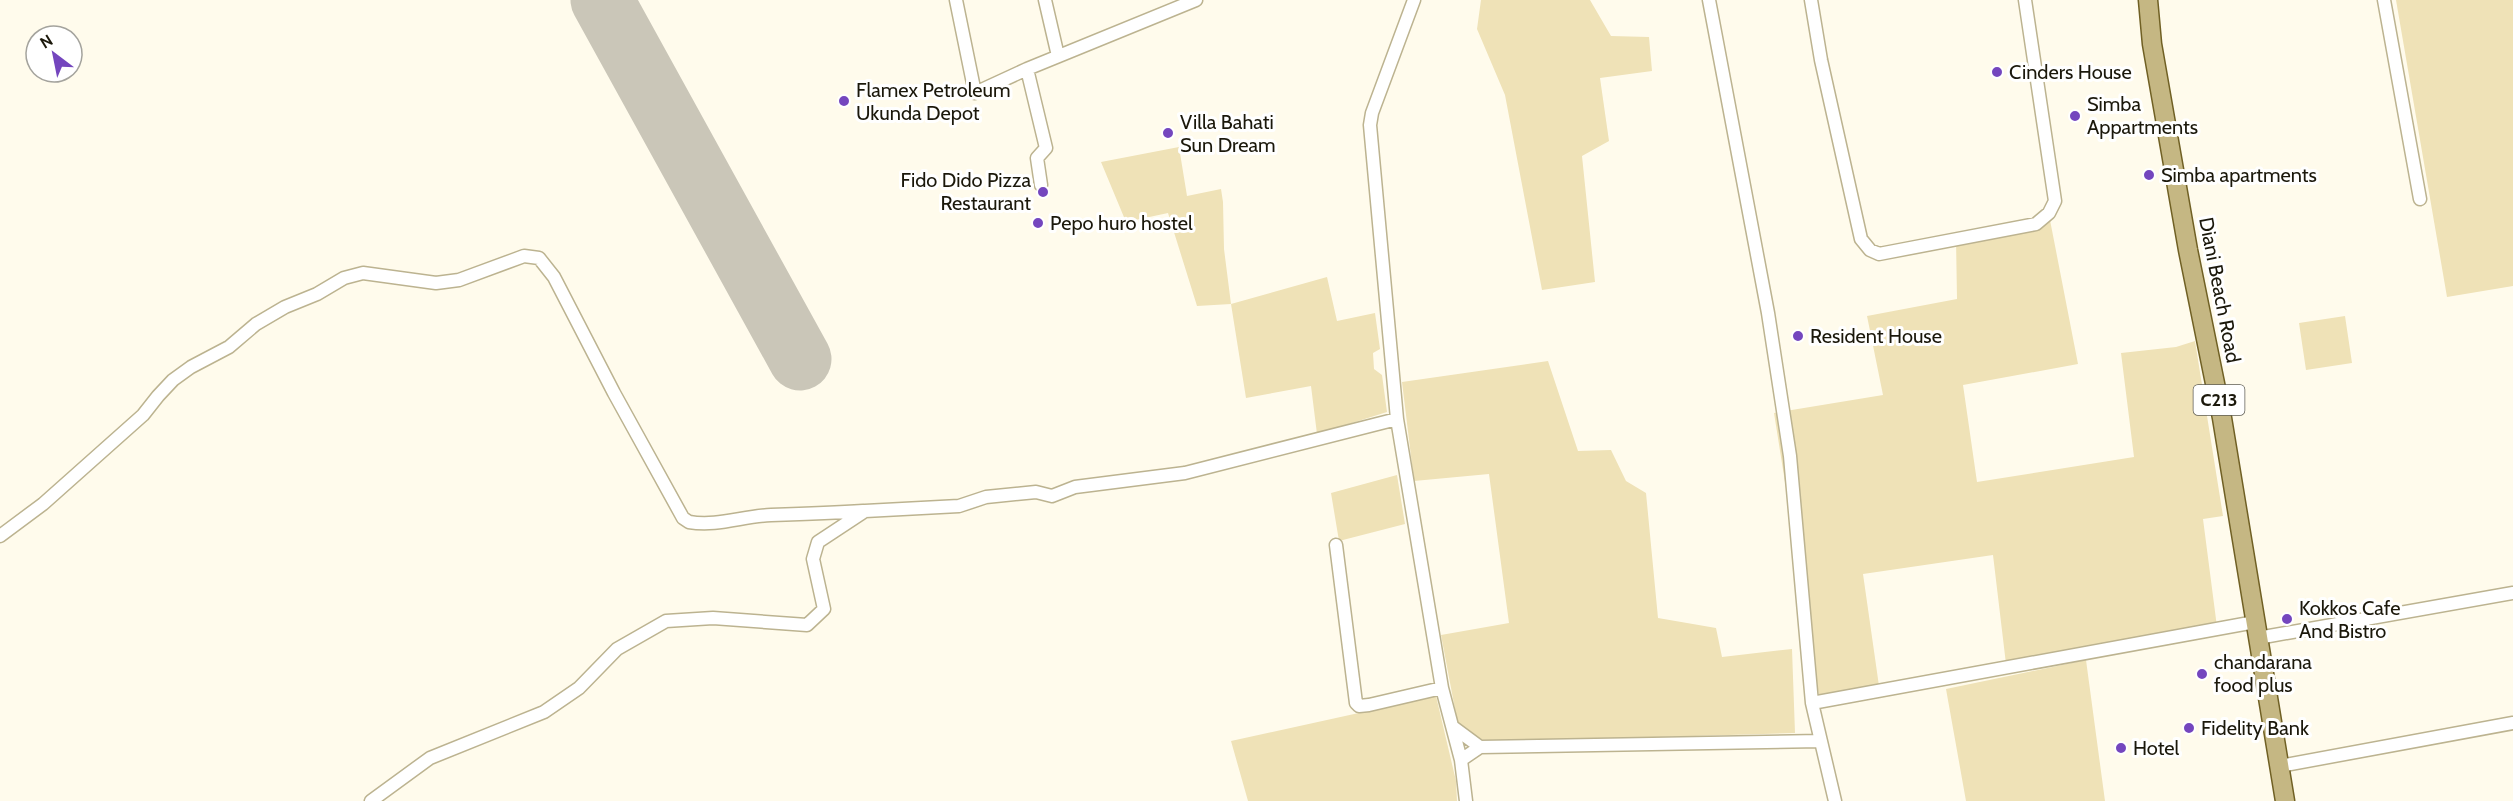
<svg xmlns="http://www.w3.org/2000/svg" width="2513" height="801" font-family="Cabin,sans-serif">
  <rect width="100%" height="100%" fill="#fffbec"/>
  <path fill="#efe2b7" d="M1481 0H1590L1611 36 1649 37 1652 71 1600 78 1609 141 1582 156 1595 282 1542 290 1505 95 1477 29Z
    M2396 0H2513V286L2447 297Z
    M1179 147 1187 196 1221 189 1223 202 1224 249 1231 304 1327 277 1337 321 1375 313 1380 349 1373 353 1374 369 1382 375 1387 412 1317 434 1311 386 1246 398 1231 304 1197 306 1168 213 1126 222 1101 162Z
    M2050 220 2078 364 1963 385 1977 482 2134 457 2121 353 2176 347 2195 341 2223 516 2203 519 2217 627 2006 664 1993 555 1863 574 1879 686 1819 696 1774 413 1883 395 1867 316 1957 299 1956 239Z
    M2345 316 2352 363 2306 370 2299 323Z
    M1548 361 1578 451 1611 450 1626 481 1646 493 1658 618 1716 628 1722 657 1792 649 1795 733 1486 742 1458 725 1441 635 1509 623 1489 474 1414 481 1402 382Z
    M1397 475 1405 524 1339 541 1331 493Z
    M2086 660 2105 801H1966L1946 689Z
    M1436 696 1456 781 1457 801H1248L1231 741Z"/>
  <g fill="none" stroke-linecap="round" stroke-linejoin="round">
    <path stroke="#cac6b8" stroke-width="63" d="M602 0 800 359"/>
    <g stroke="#bcb390" stroke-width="15">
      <path id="minor" d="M956 0 975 93 1027 69 1196 0
        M1045 0 1058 56
        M1414 0 1372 113 1370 125 1397 419 1442 688 1461 760
        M1709 0 1768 313 1790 456 1812 703 1835 801
        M1811 0 1821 60 1861 239 1870 250 1879 254 2036 224 2049 213 2055 201 2025 0
        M2384 0 2420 199
        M1027 69 1046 148 1037 158 1041 185
        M0 536 43 504 143 415 158 396 173 380 191 367 229 347 256 324 285 307 317 294 344 278 363 273 436 283 459 280 524 256 539 258 554 277 614 393 683 518 689 522C717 527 743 516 771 515 802 514 832 513 863 511
        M1336 545 1356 703 1359 706 1369 705 1442 688
        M2258 638 2513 593
        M1812 703 2255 622
        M1453 727 1480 747
        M2280 766 2513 723
        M371 801 430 758 544 712 579 688 617 649 666 621 713 618 807 625 824 609 813 559 818 542 865 511 959 506 986 497 1036 492 1052 496 1075 487 1185 473 1397 419
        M1466 801 1461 760 1480 747 1820 741"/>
    </g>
    <g stroke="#706024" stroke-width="21">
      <path id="primary" d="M2148 0 2152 44 2188 250 2222 418 2285 801"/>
    </g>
    <use href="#minor" stroke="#fff" stroke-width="12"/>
    <use href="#primary" stroke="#c5b783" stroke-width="18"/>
  </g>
  <g fill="#7446be" stroke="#fff" stroke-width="2">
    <circle cx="1997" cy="72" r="6"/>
    <circle cx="844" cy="101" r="6"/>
    <circle cx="2075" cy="116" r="6"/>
    <circle cx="1168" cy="133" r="6"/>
    <circle cx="2149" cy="175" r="6"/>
    <circle cx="1043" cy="192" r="6"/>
    <circle cx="1038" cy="223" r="6"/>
    <circle cx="1798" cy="336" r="6"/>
    <circle cx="2287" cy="619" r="6"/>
    <circle cx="2202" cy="674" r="6"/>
    <circle cx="2189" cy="728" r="6"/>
    <circle cx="2121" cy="748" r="6"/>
  </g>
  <g text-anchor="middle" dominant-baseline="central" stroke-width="6" stroke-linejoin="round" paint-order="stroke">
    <rect fill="#fff" stroke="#5f5d54" stroke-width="1.5" x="2193.5" y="385" width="51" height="30" rx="4.5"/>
    <g font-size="18" font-weight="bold" fill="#1b180b">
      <text x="2219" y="400">C213</text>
    </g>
    <g font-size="20" fill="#1b180b" stroke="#fff" text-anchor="start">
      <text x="2009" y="72">Cinders House</text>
      <text x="856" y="90">Flamex Petroleum<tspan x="856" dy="23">Ukunda Depot</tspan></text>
      <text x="2087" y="104">Simba<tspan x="2087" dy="23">Appartments</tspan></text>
      <text x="1180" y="122">Villa Bahati<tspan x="1180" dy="23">Sun Dream</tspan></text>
      <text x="2161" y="175">Simba apartments</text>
      <text x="1031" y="180" text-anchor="end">Fido Dido Pizza<tspan x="1031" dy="23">Restaurant</tspan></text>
      <text x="1050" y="223">Pepo huro hostel</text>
      <text x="1810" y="336">Resident House</text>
      <text x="2299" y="608">Kokkos Cafe<tspan x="2299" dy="23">And Bistro</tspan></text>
      <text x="2214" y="662">chandarana<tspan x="2214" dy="23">food plus</tspan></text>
      <text x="2201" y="728">Fidelity Bank</text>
      <text x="2133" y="748">Hotel</text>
    </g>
    <g font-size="20" fill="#1b180b" stroke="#fff">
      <text transform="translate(2220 290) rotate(79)">Diani Beach Road</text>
    </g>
  </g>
  <g transform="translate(54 54) rotate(328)"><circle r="28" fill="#ffffff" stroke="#a4a39d" stroke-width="1.5"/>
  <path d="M0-4.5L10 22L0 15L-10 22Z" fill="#7446be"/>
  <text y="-9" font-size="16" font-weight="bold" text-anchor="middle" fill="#1b180b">N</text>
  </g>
</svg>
